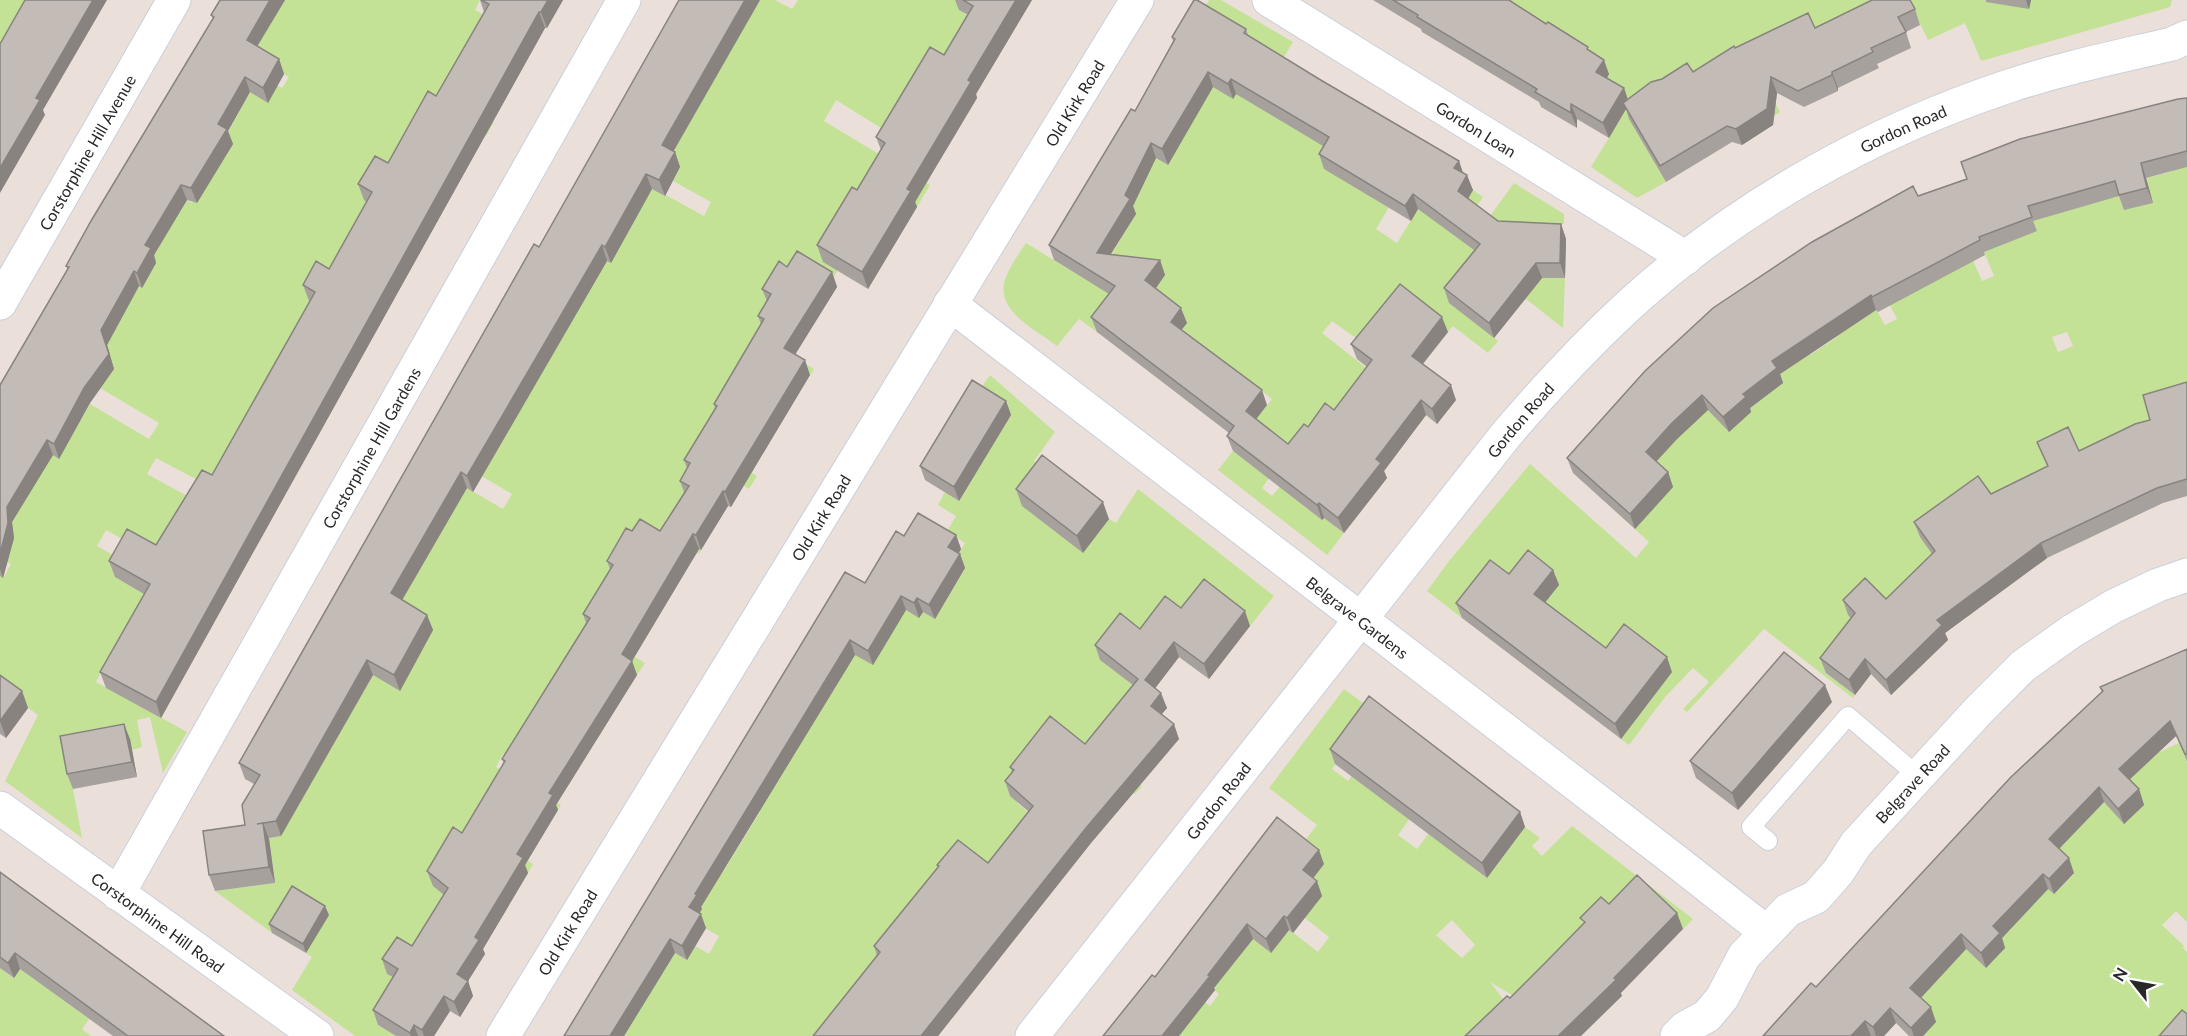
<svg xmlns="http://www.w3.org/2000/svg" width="2187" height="1036" font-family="Lato,sans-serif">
  <rect width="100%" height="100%" fill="#ebdfda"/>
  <path fill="#c3e296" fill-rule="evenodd" d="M0 0H39L0 69Z
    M284 0H480L475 10 536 43 450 99 494 122 486 136 434 107 321 308 271 519 156 458 147 474 209 508 175 568 106 530 97 546 124 561 156 600 103 668 96 682 187 732 163 773 150 717 137 720 142 747 132 750 129 739 66 751 82 838 5 781 38 715 0 687V576L4 577 11 564 0 558V472L82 418 90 404 149 439 159 423 41 353 101 380 108 378 114 369 99 355 137 252 163 239 187 200 192 203C217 161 232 116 262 76L282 88 289 77 269 65 254 52Z
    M759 0H775L792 9 798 0H964L959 10 986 27 966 45 995 62 974 96 897 138 836 100 824 121 930 185 917 207 838 270 788 353 814 369 810 375 763 346 731 454 754 469 752 473 757 476 749 489 700 459 674 533 701 550 699 554 697 553 691 561 646 534 620 562 589 629 645 663 637 675 594 649 559 706 602 732 599 737 573 721 516 761 503 754 496 767 561 805 558 810 492 840 533 864 528 873 456 904 378 1025 396 1036H355L292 990 312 957 306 953 328 915 295 895 272 933 215 891 275 883 269 838 352 711 380 664 341 608 396 511 439 536 467 488 503 509 512 494 432 447 489 464 598 275 653 188 704 216 711 202 673 181 680 168 668 161Z
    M1209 0H1221L1293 42 1279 65 1422 151 1376 229 1397 243 1418 209 1473 190 1483 197 1472 213 1485 223 1514 183 1564 214V224H1544L1565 278 1563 328 1526 299 1521 304 1450 303 1498 341 1488 353 1453 326 1448 332 1408 301 1370 348 1332 321 1322 333 1426 415 1419 425 1369 386 1339 425 1387 478 1377 491 1310 439 1294 459 1251 426 1272 399 1257 387 1097 332 1079 319 1057 346C1037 331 995 311 1005 280 1009 267 1019 254 1026 243L1088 281 1102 270 1136 214 1125 207 1156 158 1167 164 1177 52 1214 87 1233 98 1248 74 1200 14Z
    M1491 0H2172L2170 7 1981 61 1965 23 1928 40 1909 1 1751 59 1780 112 1774 116 1681 87 1720 149 1706 158 1635 129 1666 182 1637 198 1591 167 1621 118 1514 15 1482 68 1473 62 1505 9Z
    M2187 139V425L2165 466 2043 457 2051 475 2012 501 2047 559 2038 565 1983 491 1920 537 1974 612 1968 617 1934 579 1862 629 1826 673 1855 695 1853 698 1764 629 1687 712 1683 709 1709 682 1693 668 1665 697 1629 745 1621 739 1654 696 1614 665 1520 582 1495 575 1462 618 1427 591 1449 561 1530 464 1636 558 1649 542 1614 510 1660 475 1626 413 1710 408 1738 398 1764 358 1796 334 1810 355 1837 337 1823 316 1870 299 1885 325 1897 319 1883 292 1918 201 1941 188 1982 281 1994 276 1974 228 2118 186 2152 203 2146 178 2171 172ZM2067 332 2073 346 2058 352 2052 337Z
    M990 375 1055 432 1034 461 1048 472 1083 553 1109 519 1116 523 1138 489 1274 596 1250 626 1209 594 1143 694 1098 750 1142 786 1135 794 1056 731 1017 803 1039 821 868 1036H624L658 966 665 970 675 953 687 960 695 946 709 954 719 936 694 922 689 901 723 872 760 812 752 807 836 685 855 655 902 607 923 612 935 619 965 569 954 561 965 543 947 531 956 516 938 505 945 492 959 501 1011 415 977 394Z
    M1233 451 1269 478 1262 488 1272 496 1282 484 1296 500 1322 520 1324 518 1344 533 1327 555 1218 470Z
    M1344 689 1374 711 1332 769 1348 781 1357 769 1410 818 1398 835 1417 849 1467 782 1477 851 1468 864 1487 878 1525 827 1540 838 1532 846 1542 856 1572 826 1693 919 1683 929 1643 891 1534 1008 1490 982 1513 1012 1487 1036H1178L1172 977 1210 1006 1219 994 1213 989 1253 939 1271 953 1234 887 1318 952 1329 937 1291 907 1282 832 1288 825 1306 839 1317 825 1269 788ZM1452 920 1475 945 1462 958 1436 935Z
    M2179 743 2187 761V922L2176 911 2162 925 2184 946 2183 948 2187 952V1026L2178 1036H1923L1936 1022 1915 1002 1966 949 1986 968 2005 947 1985 928 2034 875 2054 894 2074 874 2054 854 2086 820 2155 754Z
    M0 968 13 978 20 969 89 1019 82 1029 91 1036H0Z"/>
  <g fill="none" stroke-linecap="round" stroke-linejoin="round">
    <g stroke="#c8d0db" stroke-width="20">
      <path id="service" d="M1768 841 1751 827 1848 716 1918 776"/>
    </g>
    <g stroke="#c8d0db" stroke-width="35">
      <g id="minor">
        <path id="s1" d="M1269 0 1686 258"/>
        <path id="s2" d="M0 303 174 0"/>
        <path id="s3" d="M950 304 1672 858 1766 932"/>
        <path id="s4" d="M0 808 317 1036"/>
        <path id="s5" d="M118 894 624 0"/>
        <path id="s6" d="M503 1036 1137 0"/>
        <path id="s7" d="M1032 1036 1505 436C1543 391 1583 348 1627 307 1735 208 1870 132 2009 86 2063 68 2117 57 2172 44L2187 37"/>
        <path id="s8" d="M1677 1036 1685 1028 1707 1016 1722 998 1744 956 1788 910 1816 897 1838 872 1856 844 1979 710 2023 666 2072 631 2114 606 2158 585 2187 575"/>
      </g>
    </g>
    <use href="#service" stroke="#fff" stroke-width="18"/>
    <use href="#minor" stroke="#fff" stroke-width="33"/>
  </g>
  <path fill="#a7a19d" d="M285 0 257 46 279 59 284 74 268 103 250 92 228 131 233 144 197 203 187 200 154 255 156 263 142 288 139 286 107 345 114 369 90 403 59 459 53 455 12 522 14 538 3 578 0 576V385L68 270 66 266 213 19 211 15Z
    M480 0H563L547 28H545L161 718 106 688 100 672 144 594 115 577 109 561 156 545 212 475 310 302 309 301 303 285 329 269 367 202 364 200 358 184 388 163 436 96 484 12Z
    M760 0 673 151 675 152 680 167 665 196 652 189 611 263 607 261 473 492 467 488 402 600 427 615 433 630 400 691 373 675 281 836 269 838 275 883 215 891 209 875 245 825 254 784 245 779 239 763 539 247Z
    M955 0H1032L976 94 977 98 915 202 917 207 868 289 823 262 817 245 857 190 881 150 876 137 944 55 968 15 959 10Z
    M1373 0H1509L1590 51 1609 74 1607 78 1624 88 1628 100 1693 72 1735 48 1815 28 1915 9 1920 25 1906 32 1911 48 1877 64 1879 68 1838 88V91L1804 107 1777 93 1773 125 1742 145 1732 142 1666 182 1629 119 1626 109 1609 138 1577 119V128L1541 107 1539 102 1422 32 1421 29Z
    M1986 0H2031L2029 9 1986 2Z
    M1246 29 1248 35 1319 79 1459 161 1463 173 1473 190 1468 199 1498 221 1561 224 1566 239 1565 278H1542L1494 338 1449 303 1444 288 1474 250 1418 209 1411 221 1324 169 1319 154 1323 146 1236 94 1233 99 1213 87 1168 165 1156 158 1133 206 1136 214 1111 254 1160 260 1165 275 1156 288 1187 323 1181 330 1267 405 1256 419 1288 444 1308 427 1334 410 1367 367 1357 359 1351 344 1448 332 1423 364 1456 400 1437 424 1426 415 1384 471 1387 478 1344 533 1324 518 1322 520 1233 451 1227 436 1229 433 1097 332 1091 317 1109 294 1054 260 1049 245 1135 111 1173 41 1172 37Z
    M2187 98V167L2146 178 2153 203 2124 210 2119 196 2033 221 2037 231 1984 252 1985 255 1878 312 1876 310 1780 374 1783 383 1750 408 1751 412 1729 432 1708 410 1677 439 1656 462 1668 472 1673 487 1635 529 1573 473 1567 458 1918 196Z
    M787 267 832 272 837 287 795 354 810 375 731 507 728 506 701 550 699 549 632 661 637 675 556 805 558 810 525 865 528 873 483 949 485 954 468 981 473 996 460 1017 450 1011 434 1036H396L378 1025 373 1010 393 977 387 974 382 959 412 946 444 895 433 886 427 871 462 833 504 764 502 759 586 623 583 614 610 569 607 561 632 531H660L684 492 680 481 687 468 684 460 715 408 714 404 761 324 758 316 767 301 762 289Z
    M2187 382V496L2163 503 2047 558 1945 633 1948 640 1891 695 1871 674 1855 695 1826 673 1820 658 1851 618 1848 615 1843 600 1886 599 1932 554 1920 537 1914 522 1991 494 2047 466 2037 442 2079 451 2150 420Z
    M1006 401 1011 415 959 501 925 480 920 466Z
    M1016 489 1109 519 1083 553 1022 506Z
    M956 535 961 549 959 553 960 554 965 568 935 619 923 612 919 618 906 610 873 665 855 655 701 907 702 909 699 913 706 928 687 960 675 953 624 1036H564L865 583 904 536Z
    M1553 570 1559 585 1545 602 1606 648 1672 672 1621 739 1462 618 1456 603 1509 574Z
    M1181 608 1250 626 1209 679 1179 657 1155 688 1167 708 1161 715 1179 739 1091 843 938 1036H813L877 956 874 946 938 868 937 865 988 863 1029 812 1010 796 1005 781 1012 772 1010 767 1085 744 1133 685 1100 660 1095 645 1140 629Z
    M2187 649V761L2176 736 2129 779 2139 789 2144 805 2124 824 2104 802 2059 849 2074 873 2054 894 2048 889 2002 938 2005 948 1986 968 1966 949 1921 998 1936 1022 1923 1036H1909L1896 1023 1884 1036H1871L1816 987 2102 693 2100 687Z
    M0 675 22 691 28 708 6 738 0 734Z
    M1832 702 1738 810 1696 778 1690 761Z
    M130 739 137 777 73 789 67 774Z
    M1330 749 1520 812 1525 827 1487 878 1335 764Z
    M1324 864 1313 878 1322 896 1293 933 1289 930 1271 953 1253 939 1214 988 1215 990 1179 1036H1103Z
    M0 872 224 1036H113L20 969 14 978 0 968Z
    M329 915 306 953 272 933 269 924Z"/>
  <path fill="#88837f" d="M93 0H107L43 110 45 115 0 193V168L36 98Z
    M270 0H285L252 55 247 40Z
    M548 0H563L547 28 541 12Z
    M745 0H760L668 161 662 145Z
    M1016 0H1032L976 94 977 98 915 202 917 207 868 289 862 272 907 189 968 80Z
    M2026 0H2031L2029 9Z
    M539 12 545 28 161 718 156 702Z
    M279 59 284 74 268 103 263 88Z
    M1604 60 1609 74 1602 87 1596 72Z
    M1208 72 1213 87 1168 165 1162 149Z
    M1832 72 1838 88V91L1832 75Z
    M245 77 250 92 228 131 233 144 197 203 191 188 218 124Z
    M1771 77 1777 93 1773 125 1742 145 1736 129Z
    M1231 79 1236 94 1233 99 1228 84Z
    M1624 88 1629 103H1623L1626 109 1609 138 1603 123Z
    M1571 104 1577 119V128L1571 113Z
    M1151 143 1156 158 1133 206 1136 214 1102 268 1097 253Z
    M675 152 680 167 665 196 659 180Z
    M1459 161 1464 176 1454 168Z
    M2141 163 2146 178 2153 203 2147 188Z
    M646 174 652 189 611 263 605 247Z
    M1467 175 1473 190 1463 207 1458 191Z
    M181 185 187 200 154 255 156 263 142 288 137 273 145 245Z
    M1413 194 1418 209 1411 221 1405 206Z
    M1561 224 1566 239 1565 278 1560 263Z
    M602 245 607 261 473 492 467 476Z
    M1160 260 1165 275 1151 295 1145 280Z
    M1536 263 1542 278 1494 338 1489 323Z
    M134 271 139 286 107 345 114 369 90 403 59 459 54 444 101 330Z
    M832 272 837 287 790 363 784 348Z
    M1871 295 1876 310 1780 374 1783 383 1750 408 1751 412 1729 432 1723 417 1772 361Z
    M1181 308 1187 323 1176 337 1171 322Z
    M1442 317 1448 332 1417 371 1412 356Z
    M805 360 810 375 731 507 725 492Z
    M1451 385 1456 400 1437 424 1432 409Z
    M1262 390 1267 405 1251 426 1246 411Z
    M1702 395 1708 410 1677 439 1651 467 1646 452 1671 424Z
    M1421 400 1426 415 1384 471 1387 478 1344 533 1338 518 1376 459Z
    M1006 401 1011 415 959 501 954 487Z
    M47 440 53 455 12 522 14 538 3 578 0 569V554L7 507Z
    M461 472 467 488 397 609 391 593Z
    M1668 472 1673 487 1635 529 1630 514Z
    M723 491 728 506 701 550 696 535Z
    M1103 502 1109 519 1083 553 1077 536Z
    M1319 503 1324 518 1322 520 1317 505Z
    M693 534 699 549 632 661 637 675 556 805 558 810 525 865 528 873 483 949 485 954 468 981 473 996 460 1017 454 1002 457 974 475 937 549 793 622 654Z
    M956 535 961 549 954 561 948 547Z
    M2041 543 2047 558 1945 633 1948 640 1891 695 1886 680 1937 620Z
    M960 554 965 568 935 619 929 605Z
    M1553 570 1559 585 1540 609 1534 594Z
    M901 596 906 610 873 665 868 651Z
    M917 598 923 612 919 618 914 603Z
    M1245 611 1250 626 1209 679 1204 664Z
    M427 615 433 630 400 691 394 675Z
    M850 640 855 655 701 907 702 909 694 922 689 907 695 894Z
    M1174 642 1179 657 1150 695 1145 680Z
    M1667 657 1672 672 1621 739 1615 724Z
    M1865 659 1871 674 1855 695 1849 680Z
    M367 660 373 675 281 836 276 821Z
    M1825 685 1832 702 1738 810 1732 793Z
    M22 691 28 708 6 738 0 721Z
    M1161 693 1167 708 1156 721 1151 706Z
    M2170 721 2176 736 2125 784 2119 769Z
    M124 724 130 739 137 777 132 762Z
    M1174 724 1179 739 1091 843 938 1036H921L1086 828Z
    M2099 787 2104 802 2054 854 2049 839Z
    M2139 789 2144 805 2124 824 2118 809Z
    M1520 812 1525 827 1487 878 1482 863Z
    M263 823 269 839 275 883 269 867Z
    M1319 850 1324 864 1308 885 1303 870Z
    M2069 858 2074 873 2054 894 2049 879Z
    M2043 874 2048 889 2002 938 2005 948 1986 968 1981 953 1993 926Z
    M1317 881 1322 896 1293 933 1287 918Z
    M325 906 329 915 306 953 303 944Z
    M1677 913 1683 929 1621 993 1622 996 1581 1036H1558Z
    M701 914 706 928 687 960 682 946Z
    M1284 916 1289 930 1271 953 1266 939Z
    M1247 924 1253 939 1214 988 1215 990 1179 1036H1162Z
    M1961 934 1966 949 1916 1003 1910 988Z
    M670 939 675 953 624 1036H610Z
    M15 953 20 969 14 978 8 963Z
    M444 996 450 1011 434 1036H424L422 1030Z
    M1931 1007 1936 1022 1923 1036H1914L1911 1028Z
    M1890 1008 1896 1023 1884 1036H1876L1873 1027Z
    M1865 1021 1871 1036H1851Z
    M414 1025 418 1036H411L410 1033Z"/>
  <path fill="#c2bbb6" stroke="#88837f" stroke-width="1.5" d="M25 0H93L36 98 40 100 0 168V44Z
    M220 0H270L247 40 279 59 263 88 245 77 218 124 227 129 191 188 181 185 145 245 151 248 137 273 134 271 101 330 109 354 84 388 54 444 47 440 7 507 8 523 0 554V385L69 267 66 266 91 221 214 17 211 15Z
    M481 0H548L541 12H539L156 702 100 672 150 584 109 561 127 529 156 545 202 470 212 475 315 292 303 285 316 261 329 269 372 192 358 184 375 156 388 163 428 91 436 96 489 4Z
    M679 0H745L662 145 675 152 659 180 646 174 605 247 602 245 467 476 461 472 391 593 427 615 394 675 367 660 276 821 257 824 263 823 269 867 209 875 203 831 245 825 242 805 260 775 239 763 534 244 539 247Z
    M963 0H1016L968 80 971 82 907 189 911 191 862 272 817 245 852 187 857 190 885 143 876 137 930 47 944 55 973 6Z
    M1194 0H1197L1246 29 1244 33 1319 79 1459 161 1454 168 1467 175 1458 191 1498 221 1561 224 1560 263H1536L1489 323 1444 288 1480 244 1413 194 1405 206 1319 154 1329 137 1231 79 1228 84 1208 72 1162 149 1151 143 1125 195 1130 199 1097 253 1160 260 1145 280 1181 308 1171 322 1262 390 1246 411 1288 444 1304 424 1308 427 1325 403 1334 410 1372 360 1351 344 1400 284 1442 317 1412 356 1451 385 1432 409 1421 400 1376 459 1381 463 1338 518 1319 503 1317 505 1227 436 1234 426 1091 317 1115 286 1049 245 1131 109 1135 111 1175 39 1172 37Z
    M1393 0H1509L1546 24 1548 22 1588 47 1587 49 1604 60 1596 72 1624 88 1603 123 1571 104V113L1535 92 1537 89 1417 17 1418 15Z
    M1872 0H1910L1915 9 1898 17 1906 32 1871 48 1873 52 1832 72V75L1798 91 1771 77 1767 109 1736 129 1727 126 1660 166 1623 103 1651 82 1662 79 1687 63 1693 72 1734 46 1735 48 1808 13 1815 28Z
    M2187 98V151L2141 163 2147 188 2119 195 2115 181 2028 206 2032 217 1979 237 1980 240 1872 297 1871 295 1772 361 1777 368 1743 394 1746 397 1723 417 1702 395 1671 424 1646 452 1668 472 1630 514 1567 458 1645 371 1713 308 1812 242 1913 186 1918 196 1967 179 1961 162 2020 139 2178 99Z
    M797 251 832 272 784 348 805 360 725 492 723 491 696 535 693 534 622 654 632 661 549 793 553 795 517 854 523 858 475 937 479 940 457 974 468 981 454 1002 444 996 422 1030 414 1025 410 1033 373 1010 398 969 382 959 397 937 412 946 448 888 427 871 453 827 462 833 505 761 502 759 590 618 583 614 613 565 607 561 626 528 632 531 640 519 660 531 689 486 680 481 690 463 684 460 717 406 714 404 764 319 758 316 771 294 762 289 779 261 787 267Z
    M972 380 1006 401 954 487 920 466Z
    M2187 382V479L2157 488 2041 543 1937 620 1942 625 1886 680 1865 659 1849 680 1820 658 1855 613 1843 600 1865 578 1886 599 1935 551 1914 522 1978 476 1991 494 2048 466 2037 442 2068 427 2079 451 2135 424 2150 420 2143 395Z
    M1042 455 1103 502 1077 536 1016 489Z
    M918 513 956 535 948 547 960 554 929 605 917 598 914 603 901 596 868 651 850 640 695 894 697 895 689 907 701 914 682 946 670 939 610 1036H564L845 572 865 583 896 531 904 536Z
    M1528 550 1553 570 1534 594 1606 648 1624 624 1667 657 1615 724 1456 603 1490 560 1509 574Z
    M1204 579 1245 611 1204 664 1174 642 1145 680 1161 693 1151 706 1174 724 1086 828 921 1036H813L880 952 874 946 939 866 937 865 958 840 988 863 1033 806 1005 781 1014 770 1010 767 1050 716 1085 744 1138 679 1095 645 1120 613 1140 629 1165 596 1181 608Z
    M2187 649V754H2185L2170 721 2119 769 2139 789 2118 809 2099 787 2049 839 2069 858 2049 879 2043 874 1993 926 2000 933 1981 953 1961 934 1910 988 1931 1007 1911 1028 1890 1008 1873 1027 1865 1021 1851 1036H1763L1811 983 1816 987 2011 777 2103 691 2100 687Z
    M1784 652 1825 685 1732 793 1690 761Z
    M0 675 22 691 0 721Z
    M1369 696 1520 812 1482 863 1330 749Z
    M124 724 132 762 67 774 60 736Z
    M1277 817 1319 850 1303 870 1317 881 1287 918 1284 916 1266 939 1247 924 1208 975 1210 976 1162 1036H1103L1152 975 1155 977Z
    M0 872 224 1036H128L15 953 8 963 0 957Z
    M1637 875 1677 913 1614 978 1616 980 1558 1036H1465L1507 996 1510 998 1546 962 1585 922 1580 918 1601 897 1609 904Z
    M292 886 325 906 303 944 269 924Z
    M2182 1010 2187 1014V1036H2159Z"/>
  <g text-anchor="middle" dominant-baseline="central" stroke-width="5" stroke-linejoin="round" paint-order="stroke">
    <g font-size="16" fill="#282828" stroke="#fff">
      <text stroke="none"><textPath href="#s6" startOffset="1094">Old Kirk Road</textPath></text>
      <text stroke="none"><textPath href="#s1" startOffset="244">Gordon Loan</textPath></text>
      <text stroke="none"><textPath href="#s7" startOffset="1272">Gordon Road</textPath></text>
      <text stroke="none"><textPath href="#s2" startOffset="174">Corstorphine Hill Avenue</textPath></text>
      <text stroke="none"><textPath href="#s7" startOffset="786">Gordon Road</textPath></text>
      <text stroke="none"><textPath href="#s5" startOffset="513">Corstorphine Hill Gardens</textPath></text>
      <text stroke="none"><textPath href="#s6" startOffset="608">Old Kirk Road</textPath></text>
      <text stroke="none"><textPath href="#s3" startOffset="514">Belgrave Gardens</textPath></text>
      <text stroke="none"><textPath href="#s8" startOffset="351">Belgrave Road</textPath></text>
      <text stroke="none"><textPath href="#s7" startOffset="300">Gordon Road</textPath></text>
      <text stroke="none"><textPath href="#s4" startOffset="195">Corstorphine Hill Road</textPath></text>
      <text stroke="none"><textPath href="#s6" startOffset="122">Old Kirk Road</textPath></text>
    </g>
  </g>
  <g transform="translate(2133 982) rotate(301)" stroke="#ffffff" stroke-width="4.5" paint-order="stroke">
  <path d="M0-4.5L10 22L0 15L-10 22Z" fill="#282828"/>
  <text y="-9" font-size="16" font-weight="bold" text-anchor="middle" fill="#282828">N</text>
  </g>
</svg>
